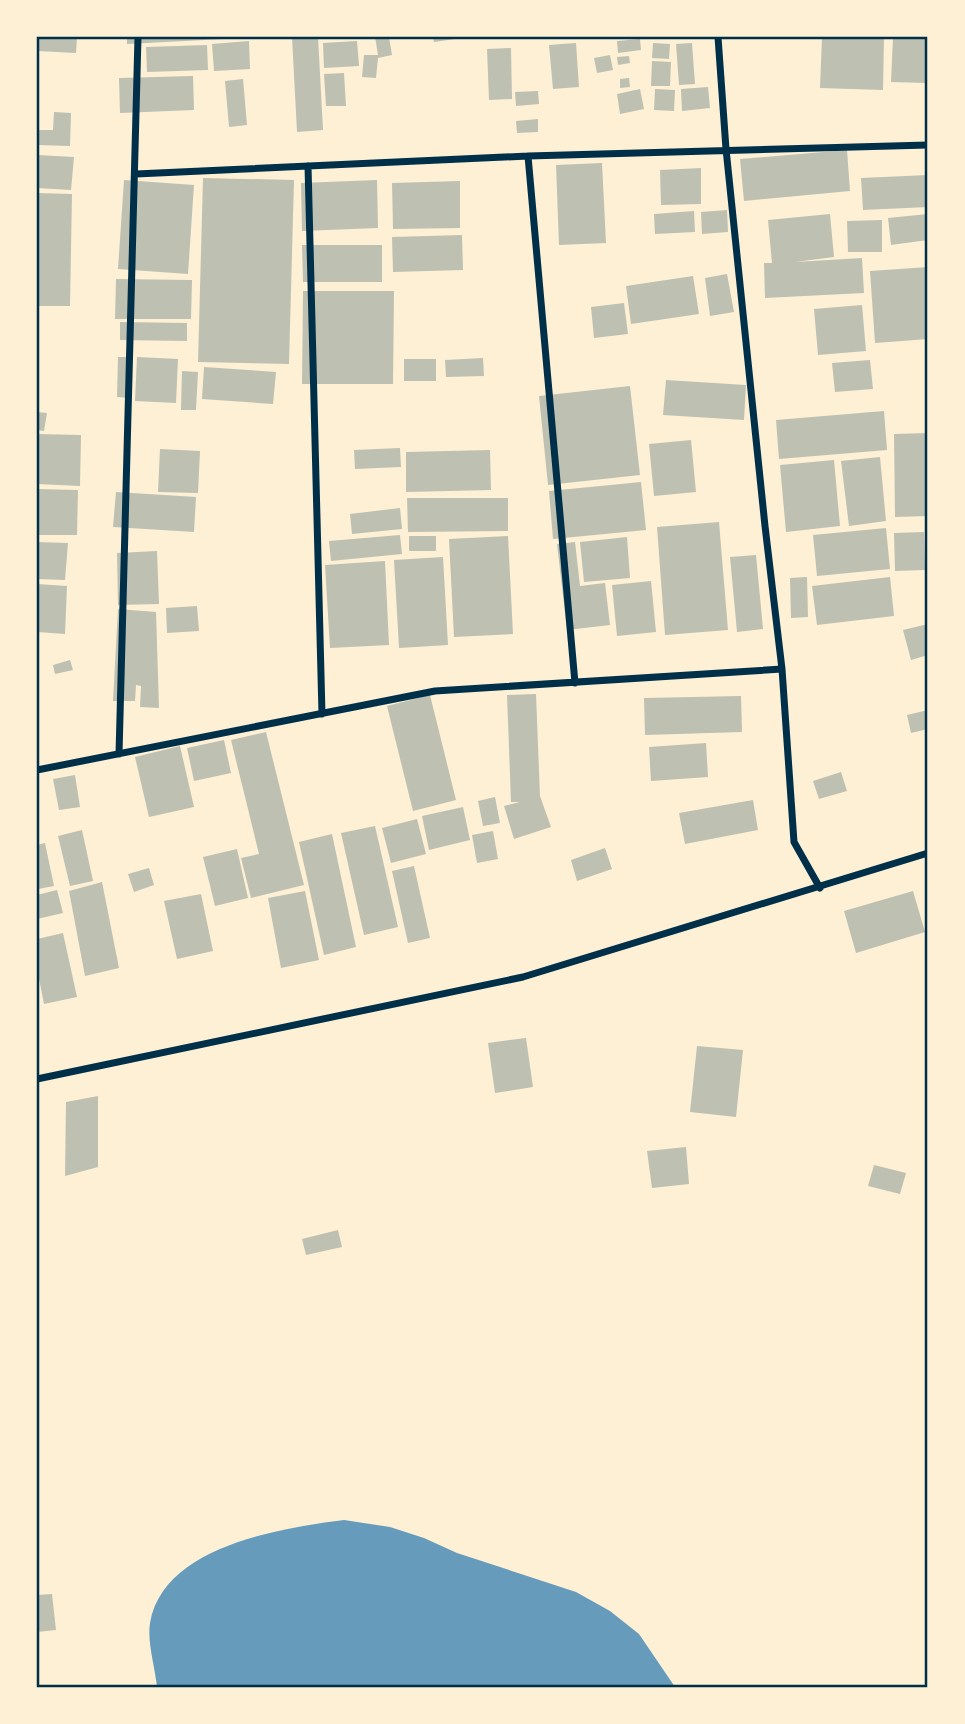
<svg xmlns="http://www.w3.org/2000/svg" width="965" height="1724" font-family="Lato,sans-serif">
  <rect width="100%" height="100%" fill="#fdf0d5"/>
  <path fill="#669bbc" d="M344 1520 390 1527 424 1538 457 1553 576 1592 610 1611 639 1634 675 1687H157C155 1667 147 1642 150 1623 163 1546 281 1528 344 1520Z"/>
  <path fill="#bec0b2" d="M37 37H77L76 53 37 51Z
    M127 37H224V39L127 44Z
    M292 37H318L323 130 297 132Z
    M375 37H389L392 55 378 58 376 78 362 77 364 55H378Z
    M433 37H462V38L434 42Z
    M822 37H884L883 90 820 88Z
    M893 37H928V83L891 82Z
    M640 39 641 50 618 53 617 41Z
    M249 41 250 69 214 71 212 44Z
    M357 41 359 66 324 68 323 43Z
    M576 43 579 87 553 89 549 45Z
    M653 43 670 44 669 59 652 58Z
    M692 43 695 84 679 85 676 44Z
    M207 45 208 70 147 72 146 47Z
    M511 48 512 99 489 100 487 49Z
    M610 55 613 70 597 73 594 58Z
    M629 56 630 63 618 65 617 57Z
    M652 61 671 62 670 86H651Z
    M344 73 346 106H326L324 74Z
    M193 76 194 110 120 113 119 78Z
    M629 78 630 87 620 88V79Z
    M243 79 247 125 229 127 225 81Z
    M708 87 710 108 682 111 681 89Z
    M640 89 644 109 620 114 617 94Z
    M655 89 675 90 674 111 654 110Z
    M538 91 539 104 516 106 515 92Z
    M54 112 71 113 70 146 37 145V130H53Z
    M538 119V132L517 133 516 121Z
    M847 150 850 191 744 201 740 159Z
    M37 155 74 157 71 190 37 188Z
    M602 163 606 243 559 245 556 165Z
    M701 168V204L661 205 660 170Z
    M928 175V207L863 210 861 178Z
    M203 178 294 180 289 364 198 362Z
    M124 180 194 185 188 274 118 269Z
    M377 180 378 228 302 231 301 183Z
    M460 181V228L393 229 392 183Z
    M37 193 72 194 70 306H37Z
    M727 210 728 232 702 234 701 212Z
    M694 211 695 232 655 234 654 214Z
    M830 214 834 257 795 262 862 258 864 293 765 298 764 263H772L768 220Z
    M928 214V240L891 245 888 218Z
    M882 220V252H848L847 221Z
    M462 235 463 270 393 272 392 237Z
    M302 245H382V282H303Z
    M928 267V339L875 343 870 271Z
    M727 274 734 312 710 316 705 278Z
    M693 276 699 314 631 324 626 286Z
    M116 279 192 280 191 319H115Z
    M303 291H394L393 384H302Z
    M624 303 628 334 594 338 591 307Z
    M862 305 866 351 818 355 814 309Z
    M120 322 187 323V341L120 340Z
    M118 357H131L130 398 117 397Z
    M137 357 178 359 176 403 135 401Z
    M483 358 484 376 446 377 445 360Z
    M404 359H436V381H404Z
    M870 360 873 389 835 392 832 363Z
    M204 367 276 372 273 404 202 399Z
    M182 371 198 372 196 410H181Z
    M666 380 746 385 744 420 663 415Z
    M630 386 640 475 548 485 539 396Z
    M884 411 887 450 779 459 776 420Z
    M37 412 47 413 44 431 37 430Z
    M928 433V516L895 517 894 434Z
    M37 434 81 435 80 486 37 484Z
    M691 440 696 492 654 496 649 444Z
    M400 448 401 467 355 469 354 450Z
    M160 449 200 451 198 493 158 492Z
    M490 450 491 490 406 492V452Z
    M880 457 886 521 849 526 841 461Z
    M834 460 840 526 786 532 780 465Z
    M641 482 646 530 553 539 549 491Z
    M37 489 78 490 77 535H37Z
    M116 492 196 497 194 532 113 527Z
    M407 498H508V531L408 532Z
    M400 508 402 529 352 534 350 514Z
    M719 522 728 630 665 635 657 527Z
    M886 528 890 569 817 576 813 535Z
    M924 532 925 570 895 571 894 533Z
    M400 535 402 554 331 561 329 541Z
    M409 536H436V551H409Z
    M508 536 513 634 454 637 449 539Z
    M627 537 630 578 584 582 580 542Z
    M37 542 68 543 65 580 37 579Z
    M575 542 580 586 605 583 610 625 567 630 557 544Z
    M157 551 159 604 118 605 117 553Z
    M756 555 763 629 737 632 730 557Z
    M443 557 448 645 399 648 394 560Z
    M385 561 389 645 330 648 325 565Z
    M807 577 808 617 791 618 790 578Z
    M890 577 894 616 817 625 812 586Z
    M651 581 656 632 617 636 612 585Z
    M37 584 67 586 65 634 37 632Z
    M197 606 199 631 167 633 166 608Z
    M118 609 156 612 159 708 140 707 141 686 136 685 135 701H113Z
    M928 624V655L911 660 903 630Z
    M70 660 73 670 55 674 53 665Z
    M536 694 540 796 551 827 514 839 504 806 520 802H511L507 695Z
    M430 695 456 800 413 811 387 706Z
    M741 696 742 732 645 735 644 698Z
    M928 710V729L911 733 907 715Z
    M266 732 304 885 251 898 241 858 259 854 231 740Z
    M224 740 231 773 194 781 187 748Z
    M706 743 708 777 651 781 649 747Z
    M180 746 194 807 149 817 135 757Z
    M841 772 847 791 819 799 813 781Z
    M75 775 80 807 59 810 53 779Z
    M495 797 500 823 483 826 478 801Z
    M753 800 758 830 685 844 679 813Z
    M463 807 470 840 429 850 422 816Z
    M417 819 426 854 391 863 382 828Z
    M375 826 398 927 364 935 341 833Z
    M82 830 93 881 70 886 58 836Z
    M493 831 498 859 477 863 472 835Z
    M332 834 356 947 324 955 299 842Z
    M45 843 54 886 38 889 37 845Z
    M605 848 612 869 577 881 571 860Z
    M237 849 248 898 215 906 203 857Z
    M414 866 430 938 408 943 392 871Z
    M149 868 154 885 134 892 128 874Z
    M102 882 119 968 85 976 69 891Z
    M57 890 63 913 37 919V895Z
    M305 891 319 960 281 968 268 898Z
    M913 891 925 932 856 953 844 911Z
    M201 894 213 951 177 959 164 901Z
    M63 933 77 997 44 1004 37 968V939Z
    M526 1038 533 1087 495 1093 488 1043Z
    M697 1046 743 1050 736 1117 690 1112Z
    M98 1096V1167L65 1176 66 1102Z
    M686 1147 689 1184 652 1188 647 1151Z
    M874 1165 906 1173 900 1194 868 1186Z
    M338 1230 342 1247 306 1255 302 1239Z
    M52 1594 56 1630 37 1632V1595Z"/>
  <g fill="none" stroke-linecap="round" stroke-linejoin="round">
    <path stroke="#003049" stroke-width="7" d="M718 37 726 149 765 526 782 669 794 842 820 888
      M528 156 575 683
      M308 166 322 714
      M136 174 528 156 928 145
      M119 754 138 37
      M37 770 435 691 782 669
      M37 1079 523 977 928 853"/>
  </g>
  <rect width="965" height="1724" fill="none" stroke="#fdf0d5" stroke-width="77"/>
  <rect x="38" y="38" width="888" height="1648" fill="none" stroke="#003049" stroke-width="2.5"/>
</svg>
